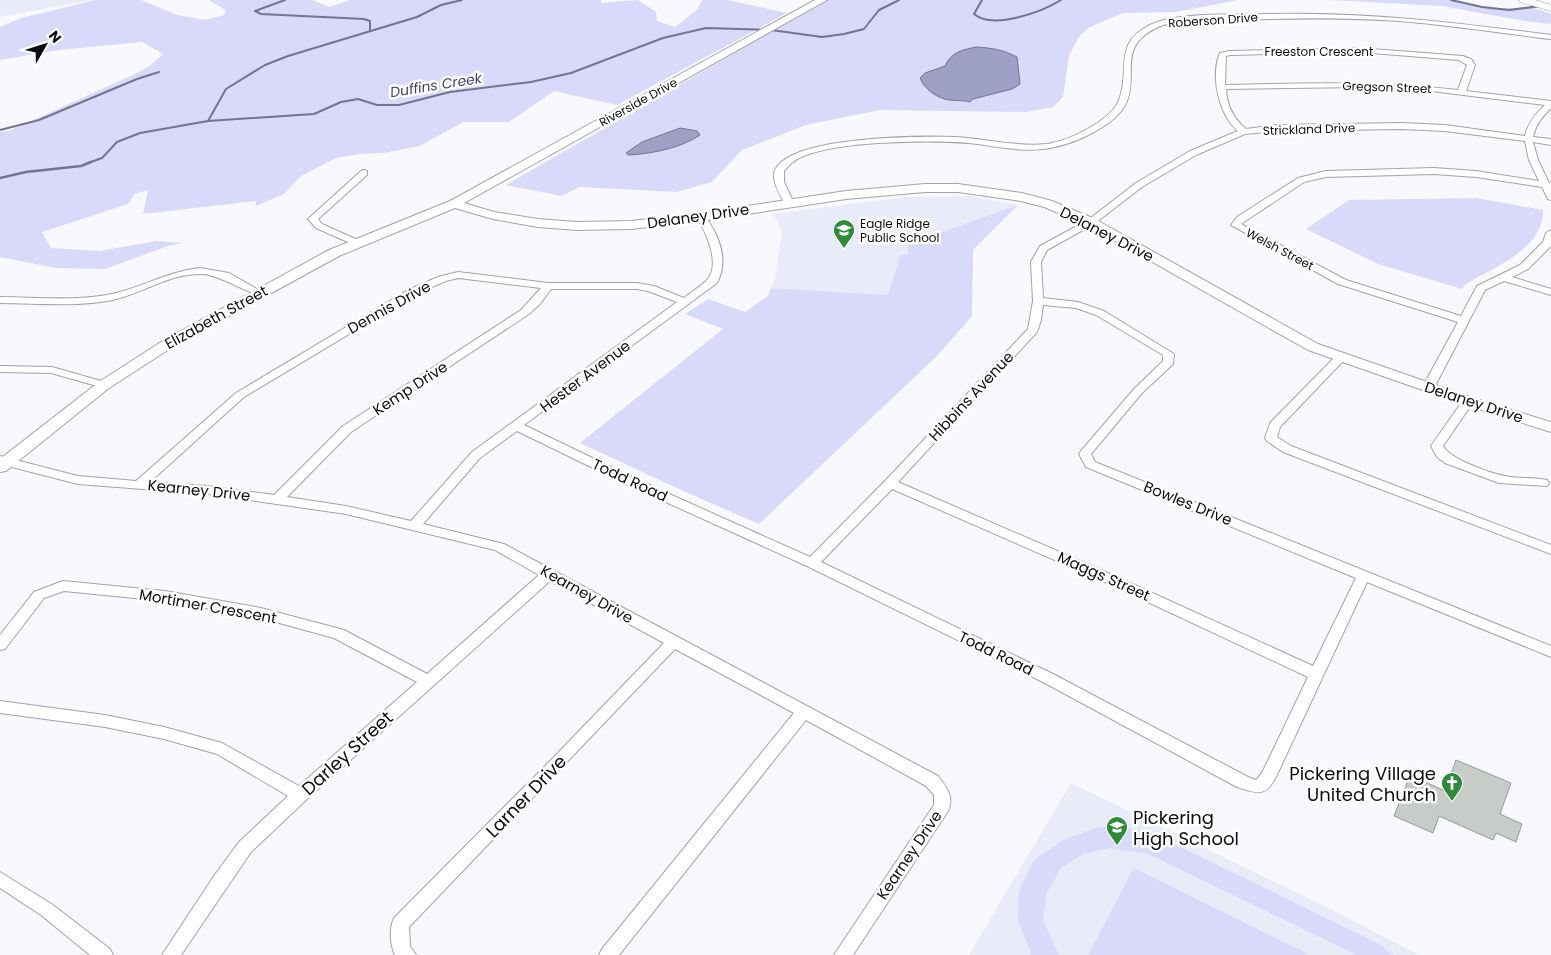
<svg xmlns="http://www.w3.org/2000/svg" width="1551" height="955" font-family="Poppins,sans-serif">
  <rect width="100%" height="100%" fill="#f8f8fe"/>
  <path fill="#eaebf8" d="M0 0H92L0 17Z
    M969 196 1018 205 908 244V253L900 257 888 295 771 288 775 278 782 232 773 214 904 197Z
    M1071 783 1328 908 1419 955H969Z"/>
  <path fill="#d9dafa" d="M96 0H141L177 15 205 20 224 15 226 10 209 0H312L329 7 350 0H601V3L638 0 656 12 657 21 675 27 697 10 702 0H727L787 13 617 105 554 91 509 122H463L420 146 383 153 359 154 336 158 301 176 284 194 256 206V201L143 214 148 190 135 194 128 204 42 232 51 248 99 251 157 241 183 243 168 246 105 269 56 268 0 257V132L9 131 137 73 151 65 163 54 142 42 59 50 0 60V27L21 18Z
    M827 0H1238L1176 12 1123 13 1088 28 1079 37 1069 55 1063 97 1053 107 1026 112 880 110 806 125 742 150 712 182 677 192 579 187 562 196 506 185Z
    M1330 0H1457L1487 8H1534L1551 14V24L1519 20 1442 6Z
    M1476 198 1543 210C1544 249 1494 267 1466 284L1462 289 1378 264 1306 229 1349 200Z
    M1018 205 973 250 972 316 937 356 759 524 681 490 580 443 723 329 685 314 708 299 745 312 768 296 771 288 888 295 900 256 908 253V244Z
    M1099 827 1146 830 1379 944 1393 955H1357L1148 854 1110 848 1083 854 1061 868 1047 893 1043 920 1059 955H1030L1031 952 1018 922 1019 890 1034 860 1065 839Z
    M1134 868 1310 955H1088Z"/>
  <path fill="#9fa0c5" stroke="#73748e" d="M977 47C992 48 1004 50 1017 57L1020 84 1012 89 973 99 970 102C964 100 957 101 950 100 938 99 924 89 920 78L925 73 945 66C951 52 964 49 977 47Z
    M680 128 697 131 700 135C681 148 651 154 628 155L626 153 642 142Z"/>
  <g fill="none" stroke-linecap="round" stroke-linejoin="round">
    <path stroke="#73748e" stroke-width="2" d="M285 0 255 11 261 14 364 19 370 21V30
      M982 0 974 14C993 30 1042 12 1061 0
      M1451 0 1482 7 1509 10 1541 6
      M208 121 226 89 265 65 288 56 417 17 441 5 462 0
      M0 130 39 120 137 79 159 72
      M88 163 102 158 117 142 140 133 208 121 314 114 341 102 358 99 377 105H399L450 92 531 82 571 73 663 38 706 28 771 30 822 37 844 34 864 29 879 10 899 0"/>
    <path stroke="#73748e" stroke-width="2.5" d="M0 178 26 172 81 166 91 162"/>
  </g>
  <path fill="#c8ccc8" stroke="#979b97" d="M1456 760 1511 783 1500 814 1522 824 1516 842 1496 833 1493 840 1439 816 1433 833 1394 816 1410 775 1445 791Z"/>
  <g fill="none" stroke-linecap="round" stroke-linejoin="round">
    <g stroke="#a2a3a8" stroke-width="2">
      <path id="minor" d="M1274 14C1368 12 1458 23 1551 35V39C1500 33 1450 25 1399 21 1345 17 1291 18 1237 20 1209 20 1170 16 1146 34 1121 53 1137 76 1127 101 1118 125 1074 144 1050 148 1023 153 996 146 969 143 932 140 822 140 793 162 790 164 787 168 784 171V182L794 203 792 205H786C781 197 773 184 774 174 781 135 925 136 956 137 987 139 1017 147 1047 144 1068 141 1111 121 1119 100 1131 69 1112 44 1150 25 1178 11 1241 15 1274 14Z
        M1359 48 1463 56 1471 59 1475 65 1466 91 1551 101V108C1542 117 1536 124 1533 137L1551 139V145L1533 142 1538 160 1549 183H1551V200L1548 199 1542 187 1476 177 1434 174 1326 177 1304 182 1241 224 1346 280 1461 316 1477 286 1520 265 1543 242 1546 233 1551 230V246L1528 269 1512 277 1551 289V295L1504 281 1485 290 1434 388 1432 390H1424L1422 388 1458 322 1338 284 1231 225 1237 217 1298 178 1326 171 1434 168 1476 171 1539 181 1529 160 1525 141 1445 131 1401 129 1276 131 1245 134 1196 155 1142 187 1094 224 1047 250 1041 262 1043 298 1078 302 1104 311 1174 354 1173 364 1142 393 1091 454 1095 462 1551 646V657L1367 582 1276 777C1265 798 1256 793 1237 787L1043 682 807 566 628 485 517 431 480 458 423 524 504 544 938 776C946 787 955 797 948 811L853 955H834L934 805V795L926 786 806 720 619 955H599L602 949 794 713 675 649 409 927 410 946 416 955H395C390 945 389 928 394 918L553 758 664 643 550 581 306 800 251 852 181 955H162L214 876 239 842 288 796 217 754 164 739 105 727 0 713V701L105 715 164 727 222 743 299 786 417 682 334 638 261 618 165 601 64 591 44 598 5 649 0 650V635L34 592 63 581 165 591 261 608 344 630 427 674 539 575 495 550 346 514 208 494 78 484 0 464V456L78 476 136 481 236 393 408 290 438 277 458 272 548 283H637L654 286 684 298C691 292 700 287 706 281 722 266 706 231 696 217L701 214 704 215C719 235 729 260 717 283L524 425 636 479 810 557 886 480 1028 329 1033 301 1031 262 1040 246 1088 220 1136 183 1190 151 1238 131C1219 115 1210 76 1220 53L1229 51ZM1359 52 1459 60 1467 65 1458 90C1381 81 1303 83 1225 85L1226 56 1230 55ZM1364 87 1415 89 1545 105C1535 114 1528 123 1525 136L1445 125 1401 123 1276 125 1246 129C1233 118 1227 106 1226 89ZM458 278 541 288 521 310 343 426 274 495 208 486 150 482 244 397 416 294 446 281ZM551 289H637L648 291 677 302 472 452 411 521 346 506 287 497 351 432 529 314 540 304ZM1043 305 1076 308 1096 315 1163 355V361L1134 389 1081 451 1079 454 1086 467 1356 578 1313 666 1115 576 898 482 1037 332 1041 320ZM892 489 1105 582 1308 677 1262 773 1256 780 1248 777 1053 674 821 562Z
        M364 170 367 171V175L318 219 322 224 360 241 362 243 357 246 316 228 308 219 361 171Z
        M200 268 229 273 264 293 263 295C253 297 221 275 203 274 170 272 139 296 107 301 72 307 35 303 0 303V297C38 297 79 302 116 293 145 286 170 271 200 268Z
        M1340 355 1344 356 1346 358 1344 360 1280 427 1277 437 1291 446 1551 545V554L1283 452 1267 441 1265 438 1270 423 1336 356Z
        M0 366 52 367 108 383 110 385 104 388 51 373 0 372Z
        M1468 398 1474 401 1443 446C1450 459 1489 473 1505 476 1519 479 1534 477 1547 480L1549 483 1547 486 1499 483 1445 463 1437 457 1431 446 1464 399Z
        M0 872 53 905 110 949 113 955H90L41 915 0 888Z"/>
    </g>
    <g stroke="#a2a3a8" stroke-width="2">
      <path id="tertiary" d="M815 0H827L464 203 494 212 538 219 577 222 631 221 701 213 846 191 925 184H958L1022 193 1052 201 1095 219 1318 344 1473 398 1551 422V432L1463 404 1308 350 1087 225 1044 207 1021 201 958 192H925L846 199 701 221 631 229 577 230 538 227 493 219 455 208 339 256 171 348 109 388 6 471 0 472V459L99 382 161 342 329 250 450 201Z"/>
    </g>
    <g stroke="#a2a3a8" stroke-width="1">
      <path id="secondary" d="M1519 0H1535L1551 5V11L1520 2Z"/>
    </g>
    <use href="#minor" fill="#fff" fill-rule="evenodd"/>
    <use href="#tertiary" fill="#fff" fill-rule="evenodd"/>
    <use href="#secondary" fill="#fff" fill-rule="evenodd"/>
  </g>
  <defs>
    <g id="school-pin" transform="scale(1.125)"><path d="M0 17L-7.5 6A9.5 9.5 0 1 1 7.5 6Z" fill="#308a3b" stroke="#fff"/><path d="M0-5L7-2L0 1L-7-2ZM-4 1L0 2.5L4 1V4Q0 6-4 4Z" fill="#fff"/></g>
    <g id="church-pin" transform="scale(1.125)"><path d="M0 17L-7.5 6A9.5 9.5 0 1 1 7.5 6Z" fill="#308a3b" stroke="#fff"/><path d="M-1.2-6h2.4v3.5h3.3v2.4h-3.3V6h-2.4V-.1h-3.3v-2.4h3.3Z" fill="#fff"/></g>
  </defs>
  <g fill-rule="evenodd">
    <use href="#school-pin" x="844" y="230"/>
    <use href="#church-pin" x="1452" y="783"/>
    <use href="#school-pin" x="1117" y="827"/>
  </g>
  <g text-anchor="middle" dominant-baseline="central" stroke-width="5" stroke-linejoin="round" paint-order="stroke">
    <g font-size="12" fill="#0d0d0f" stroke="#fff">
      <text transform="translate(1213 20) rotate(-4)">Roberson Drive</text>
      <text x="1319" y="51">Freeston Crescent</text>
      <text transform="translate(1387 87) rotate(2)">Gregson Street</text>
      <text transform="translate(638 102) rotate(-29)">Riverside Drive</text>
      <text transform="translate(1309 129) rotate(-2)">Strickland Drive</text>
      <text transform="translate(1280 249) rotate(28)">Welsh Street</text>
    </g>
    <g font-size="12" fill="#0d0d0f" stroke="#fff" text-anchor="start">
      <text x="860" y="223">Eagle Ridge<tspan x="860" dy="14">Public School</tspan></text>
    </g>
    <g font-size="14" font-style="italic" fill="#3f3d6e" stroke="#fff">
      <text transform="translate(436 85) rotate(-9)">Duffins Creek</text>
    </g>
    <g font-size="15" fill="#0d0d0f" stroke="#fff">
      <text transform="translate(698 216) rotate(-8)">Delaney Drive</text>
      <text transform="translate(1107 234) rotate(27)">Delaney Drive</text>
      <text transform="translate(389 307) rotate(-29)">Dennis Drive</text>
      <text transform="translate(216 317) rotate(-29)">Elizabeth Street</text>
      <text transform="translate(585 376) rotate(-37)">Hester Avenue</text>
      <text transform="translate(410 388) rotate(-33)">Kemp Drive</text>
      <text transform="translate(971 396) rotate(-47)">Hibbins Avenue</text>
      <text transform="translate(1474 402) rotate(18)">Delaney Drive</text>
      <text transform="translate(630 480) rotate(25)">Todd Road</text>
      <text transform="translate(199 490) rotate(6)">Kearney Drive</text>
      <text transform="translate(1188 503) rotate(22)">Bowles Drive</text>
      <text transform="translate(1104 576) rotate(24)">Maggs Street</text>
      <text transform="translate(587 594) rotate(29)">Kearney Drive</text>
      <text transform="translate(208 606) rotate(10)">Mortimer Crescent</text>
      <text transform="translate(996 653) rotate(26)">Todd Road</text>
      <text transform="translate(909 855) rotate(-56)">Kearney Drive</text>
    </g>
    <g font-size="18" fill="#0d0d0f" stroke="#fff">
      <text transform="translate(347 753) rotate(-42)">Darley Street</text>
      <text transform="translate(526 796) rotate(-46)">Larner Drive</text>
    </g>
    <g font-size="18" fill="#0d0d0f" stroke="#fff" text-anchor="end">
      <text x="1436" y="773">Pickering Village<tspan x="1436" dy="21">United Church</tspan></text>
      <text x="1133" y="817" text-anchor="start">Pickering<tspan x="1133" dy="21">High School</tspan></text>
    </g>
  </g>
  <g transform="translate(45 45) rotate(51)" stroke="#ffffff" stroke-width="4" paint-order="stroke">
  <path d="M0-4L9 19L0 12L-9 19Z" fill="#0d0d0f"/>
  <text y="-8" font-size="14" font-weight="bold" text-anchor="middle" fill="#0d0d0f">N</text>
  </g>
</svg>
